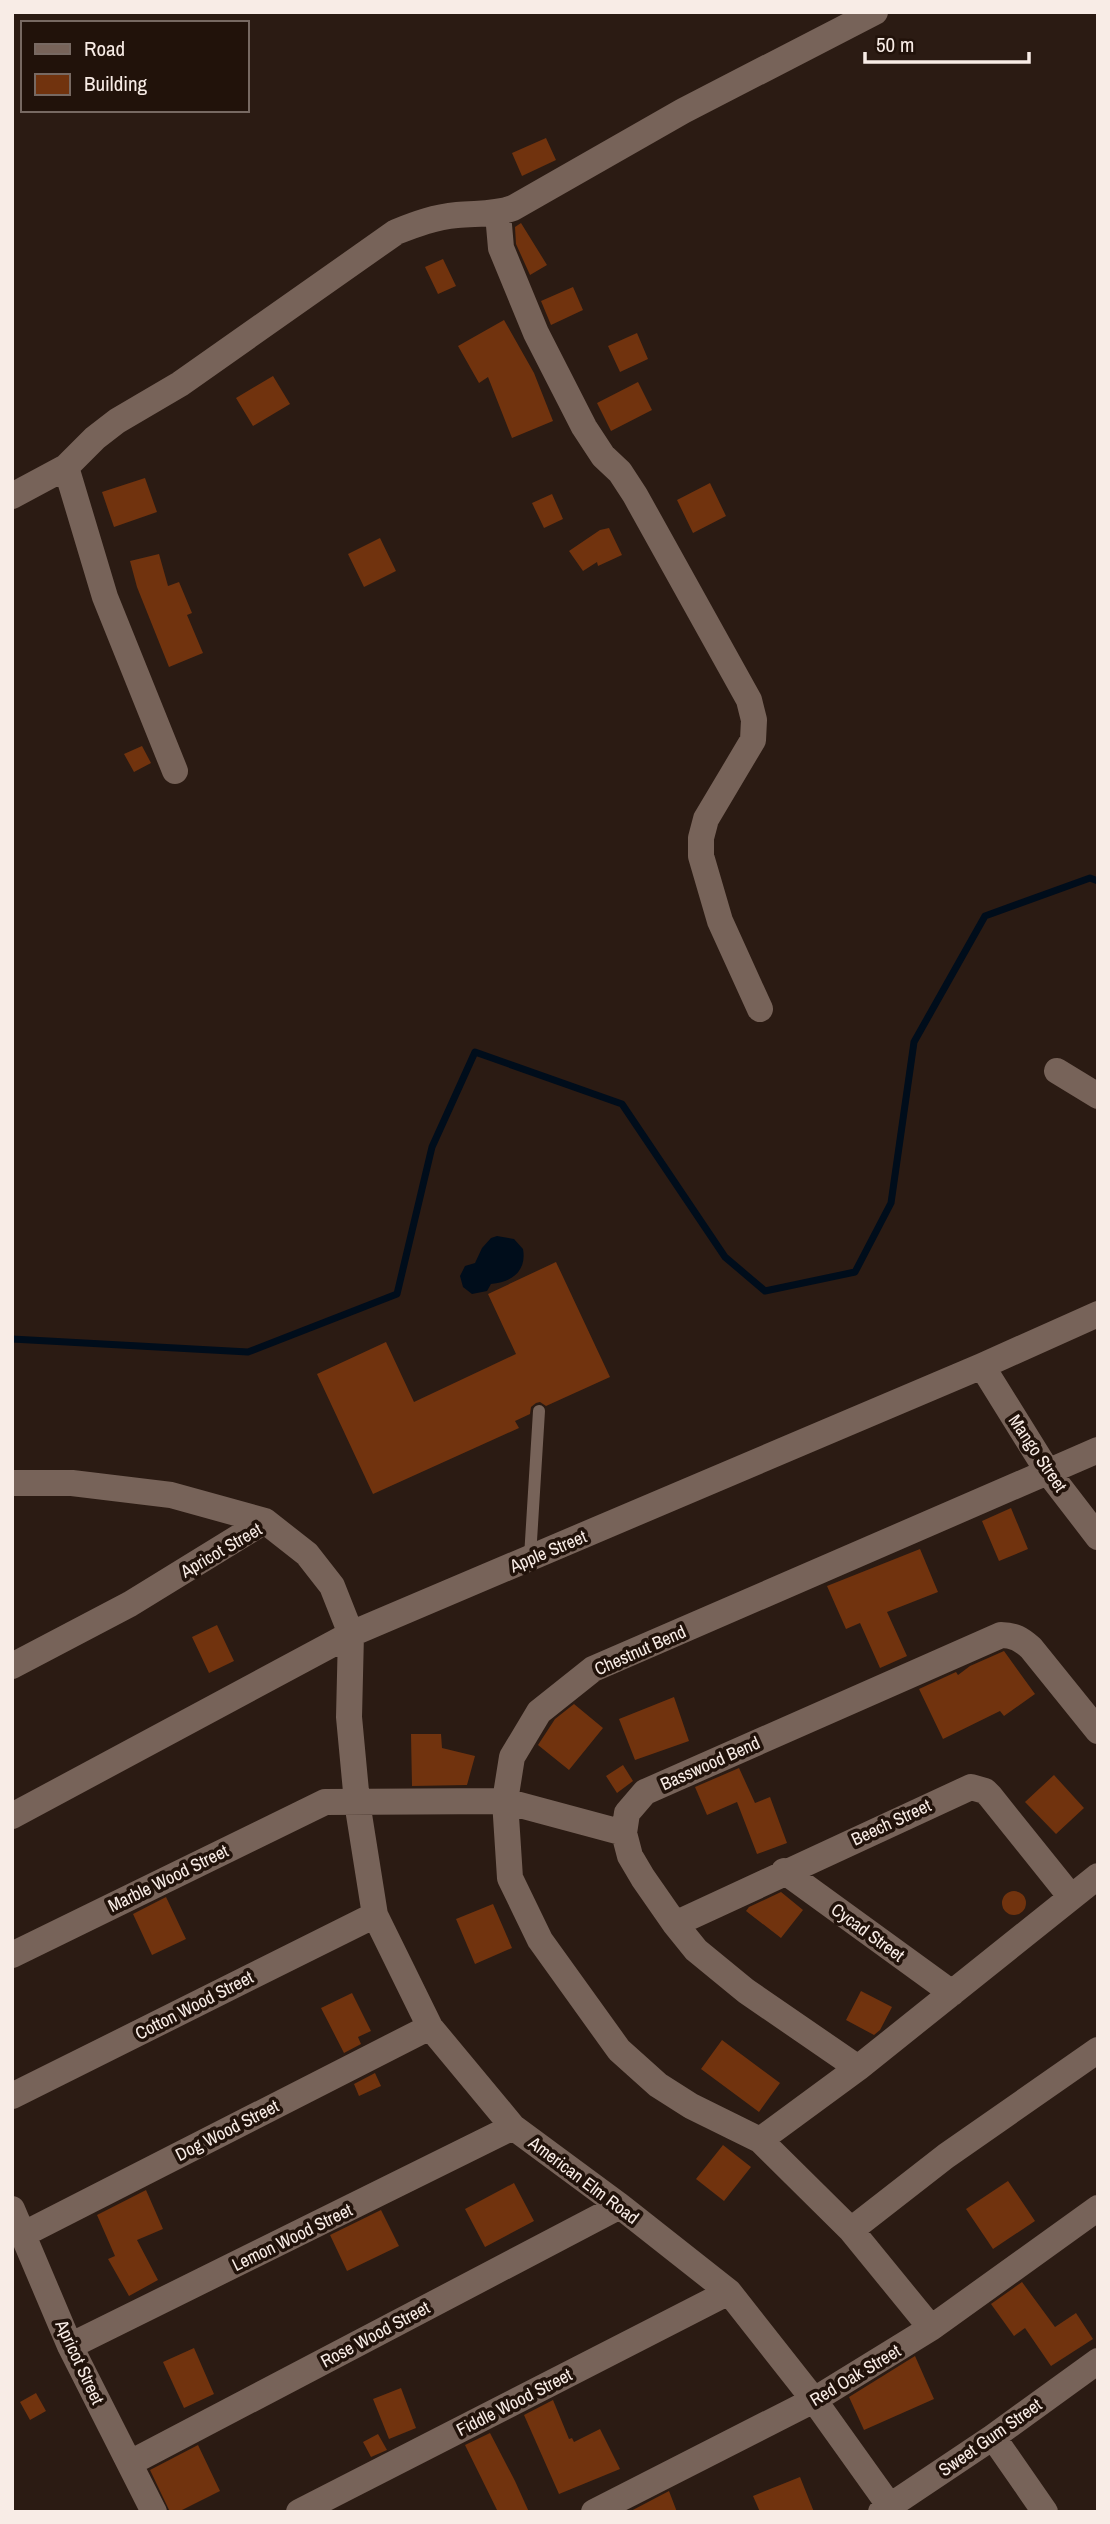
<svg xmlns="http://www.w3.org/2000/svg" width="1110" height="2524" font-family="'Archivo Narrow',sans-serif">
  <rect width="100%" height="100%" fill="#2b1b13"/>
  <path fill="#000d1b" d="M497 1236 514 1239 523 1249C527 1271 512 1282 491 1284L487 1291 472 1294 463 1287 460 1276 465 1266 475 1263 482 1248 491 1238Z"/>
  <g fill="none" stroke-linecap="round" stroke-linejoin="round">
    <path stroke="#000d1b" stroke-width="7" d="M12 1339 248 1352 397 1294 432 1147 475 1052 622 1104 725 1257 765 1291 855 1272 891 1203 914 1042 985 916 1090 878 1098 881"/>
  </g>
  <path fill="#71330e" d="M546 138 556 160 522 176 512 153Z
    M521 223 547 265 530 275 516 244 515 227Z
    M443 259 456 286 438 294 425 267Z
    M573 287 583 310 551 325 541 301Z
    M504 320 534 373 553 421 512 438 488 377 479 383 458 346Z
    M637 333 648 359 620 372 608 346Z
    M273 376 290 404 253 426 236 398Z
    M638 382 652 410 611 431 597 403Z
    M145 478 157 512 114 527 102 492Z
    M710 483 726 516 693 533 677 500Z
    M552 494 563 519 544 528 532 503Z
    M609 528 622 555 598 566 597 562 583 571 569 551 600 530Z
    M380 538 396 571 364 587 348 554Z
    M159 554 168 586 179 582 192 613 187 615 203 653 169 667 137 587 130 561Z
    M142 746 151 763 134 772 124 754Z
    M556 1262 610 1377 546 1406 540 1402 536 1403 531 1407 530 1414 515 1421 519 1428 373 1494 317 1374 386 1342 414 1402 516 1354 488 1294Z
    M1011 1508 1028 1549 999 1561 982 1521Z
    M920 1549 938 1592 887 1612 907 1656 880 1668 860 1623 846 1629 827 1586Z
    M217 1625 234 1661 209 1673 192 1637Z
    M1004 1651 1035 1694 1004 1716 1000 1711 943 1739 919 1689 956 1672 958 1675 970 1666Z
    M674 1697 689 1741 635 1760 619 1719Z
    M574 1704 603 1728 569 1770 538 1745 555 1719Z
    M411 1734H441L442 1748 475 1756 467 1785 412 1786Z
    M623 1765 633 1781 617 1793 606 1776Z
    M739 1768 755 1803 770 1797 787 1843 757 1854 737 1802 707 1815 695 1787Z
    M1054 1775 1084 1808 1056 1834 1025 1802Z
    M1002 1903a12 12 0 1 1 24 0a12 12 0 1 1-24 0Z
    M781 1892 803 1910 781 1938 746 1911 749 1907Z
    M166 1897 186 1939 152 1955 133 1914Z
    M493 1904 512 1948 475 1964 456 1919Z
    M861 1991 892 2007 880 2030 874 2035 846 2020Z
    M352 1993 371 2031 358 2037 361 2044 344 2053 321 2008Z
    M722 2040 780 2083 759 2112 701 2069Z
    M375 2073 381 2086 359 2096 354 2084Z
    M723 2145 751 2167 724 2201 696 2179Z
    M1008 2181 1035 2221 993 2249 966 2209Z
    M514 2183 534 2221 485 2247 465 2209Z
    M146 2190 163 2229 137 2240 158 2280 129 2296 108 2259 115 2256 97 2215Z
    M381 2210 399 2246 347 2271 330 2235Z
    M1022 2282 1055 2327 1076 2313 1093 2339 1051 2366 1025 2328 1014 2336 991 2304Z
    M194 2348 214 2394 184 2408 163 2362Z
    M915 2356 934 2399 864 2430 849 2397Z
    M401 2388 416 2428 389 2439 373 2399Z
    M36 2393 46 2411 30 2420 20 2402Z
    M553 2400 569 2439 572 2438 574 2442 600 2429 620 2469 559 2494 524 2415Z
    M490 2433 515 2481 529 2512H498L465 2445Z
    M378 2434 387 2450 371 2457 363 2442Z
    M198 2445 220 2491 178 2512H170L150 2470Z
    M800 2477 814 2512H760L753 2496Z
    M669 2491 677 2512H629Z"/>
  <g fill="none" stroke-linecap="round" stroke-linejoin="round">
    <path stroke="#776359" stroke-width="12" d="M530 1557 539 1411"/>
    <path stroke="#776359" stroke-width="26" d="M498 214 501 248 536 333 584 427 603 456 620 472 635 495 749 700 754 720 753 740 706 819 701 838V856L720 921 760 1009
      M66 467 105 597 175 771
      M12 496 66 467 95 438 117 421 180 384 396 232C416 224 435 217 457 215 477 213 494 215 513 208L683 111 875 12
      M1057 1071 1098 1096
      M982 1366 1048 1472 1098 1537
      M12 1483H72L171 1495 265 1521
      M12 1666 130 1604 265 1521 307 1554 332 1586 351 1634 349 1717 357 1802 375 1915 430 2027 513 2127 620 2206 729 2292 814 2400 894 2512
      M12 1816 351 1634 982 1366 1098 1314
      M784 1871 952 1993
      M675 1924 971 1787 985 1791 990 1796 1071 1897
      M12 1955 325 1802 505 1801 624 1833
      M858 2068 746 1991 696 1950 675 1924 643 1878 630 1856 624 1833 627 1813 645 1792 1001 1635C1014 1635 1021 1639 1031 1648L1098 1731
      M12 2096 375 1915
      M760 2140 858 2068 1098 1876
      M12 2209 70 2346 154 2512
      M851 2230 946 2156 1098 2050
      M24 2234 430 2027
      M931 2328 851 2230 760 2140 691 2106 658 2085 619 2050 540 1940 510 1878 505 1801 512 1757 539 1712 593 1669 1098 1450
      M70 2346 513 2127
      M993 2437 1045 2512
      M130 2463 620 2206
      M299 2512 729 2292
      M594 2512 814 2400 931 2328 1098 2208
      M881 2512 993 2437 1098 2361"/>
  </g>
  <g text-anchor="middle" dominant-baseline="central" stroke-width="7" stroke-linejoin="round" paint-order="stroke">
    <g font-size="18" fill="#f8ece6" stroke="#21120a">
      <text transform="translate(1038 1453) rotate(56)">Mango Street</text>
      <text transform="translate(221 1550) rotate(-30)">Apricot Street</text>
      <text transform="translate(548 1551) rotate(-23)">Apple Street</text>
      <text transform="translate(640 1650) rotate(-24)">Chestnut Bend</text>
      <text transform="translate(710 1763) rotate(-24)">Basswood Bend</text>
      <text transform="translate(891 1822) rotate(-25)">Beech Street</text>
      <text transform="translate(168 1878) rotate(-26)">Marble Wood Street</text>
      <text transform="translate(868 1932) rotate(36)">Cycad Street</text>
      <text transform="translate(194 2005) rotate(-27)">Cotton Wood Street</text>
      <text transform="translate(227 2130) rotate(-27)">Dog Wood Street</text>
      <text transform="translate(584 2180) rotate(37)">American Elm Road</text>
      <text transform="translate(292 2237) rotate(-26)">Lemon Wood Street</text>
      <text transform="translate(375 2334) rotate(-28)">Rose Wood Street</text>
      <text transform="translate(80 2362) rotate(65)">Apricot Street</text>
      <text transform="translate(855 2375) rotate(-31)">Red Oak Street</text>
      <text transform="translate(514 2402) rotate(-27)">Fiddle Wood Street</text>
      <text transform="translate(990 2437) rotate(-35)">Sweet Gum Street</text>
    </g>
  </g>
  <rect width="1110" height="2524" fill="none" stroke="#f8ece6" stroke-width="28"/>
  <rect x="21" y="21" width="228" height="91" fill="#21120a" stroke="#776962" stroke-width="2"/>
  <rect x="35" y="44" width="35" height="10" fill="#776359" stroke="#776962" stroke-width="2"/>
  <text x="84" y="56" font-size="21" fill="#f8ece6">Road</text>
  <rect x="35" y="74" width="35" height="21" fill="#71330e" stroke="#776962" stroke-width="2"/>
  <text x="84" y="91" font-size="21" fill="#f8ece6">Building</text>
  <path d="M865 52v10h164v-10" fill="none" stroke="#f8ece6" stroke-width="3.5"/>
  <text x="876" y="52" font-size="21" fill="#f8ece6" stroke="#21120a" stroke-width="5" paint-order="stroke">50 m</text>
</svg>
